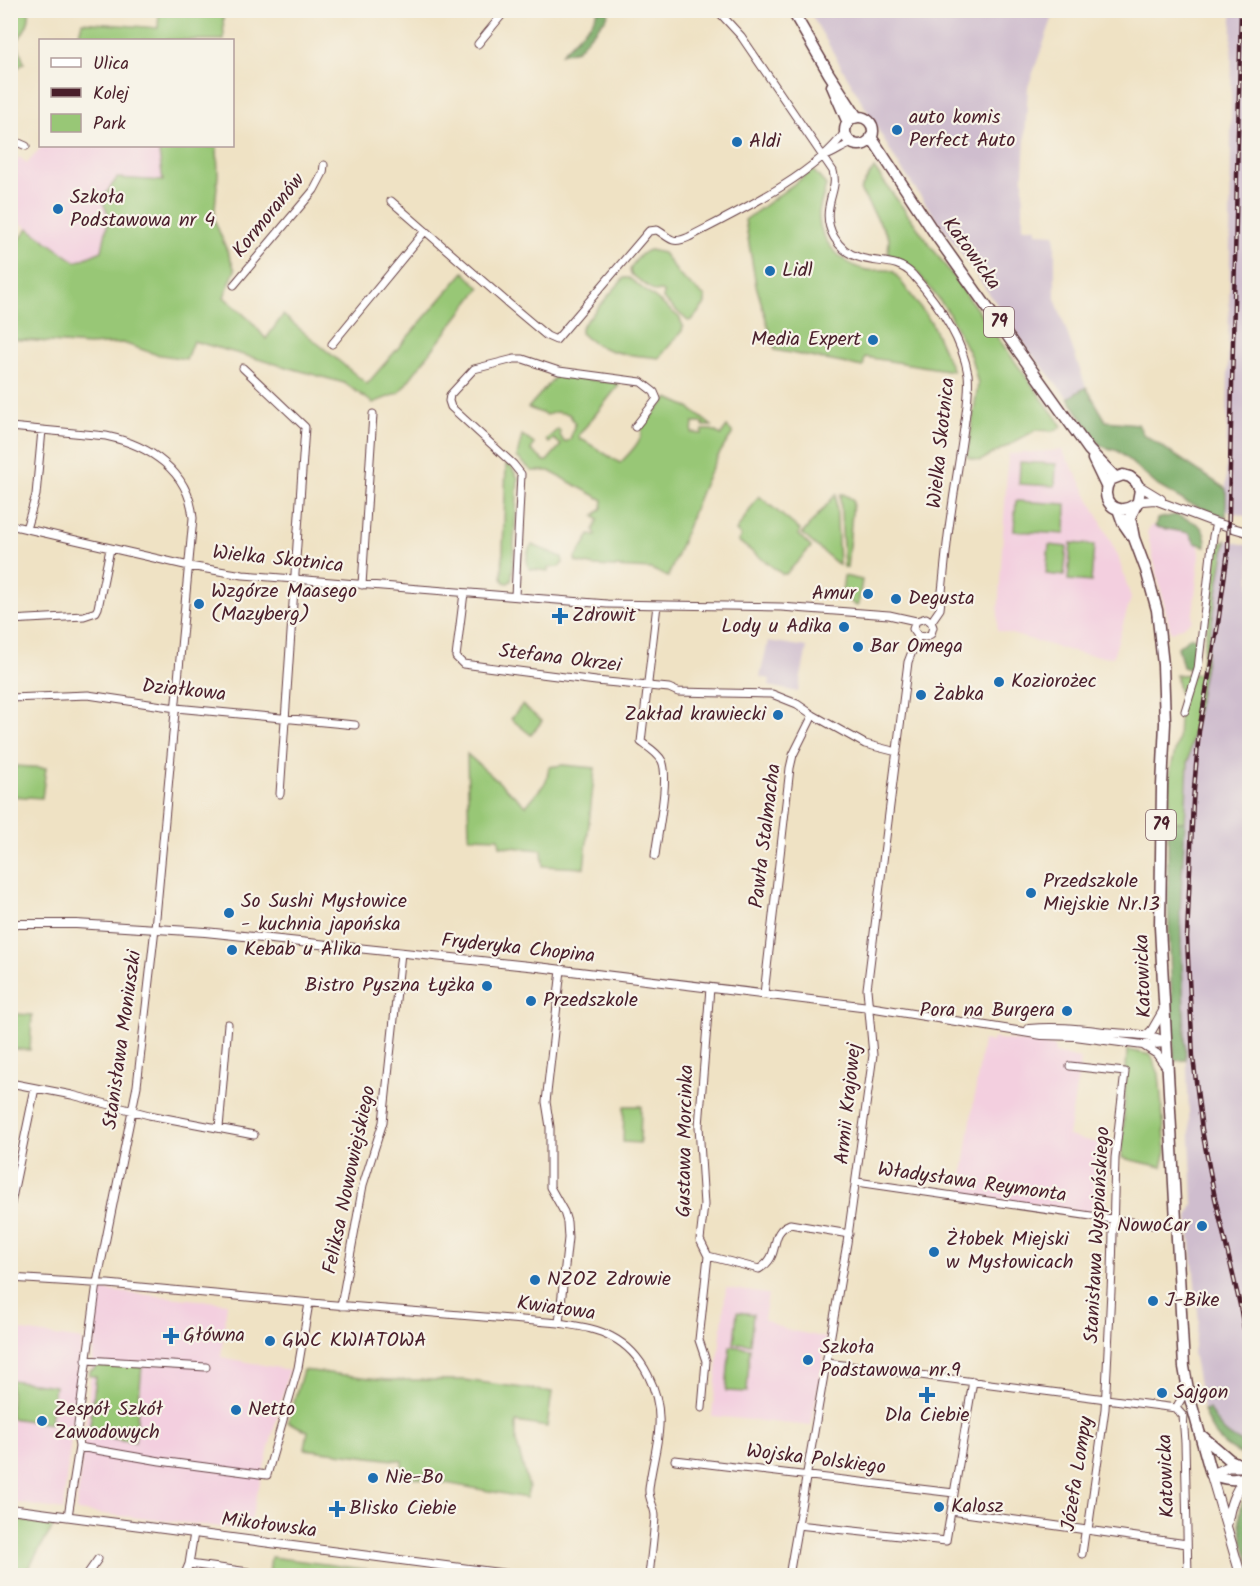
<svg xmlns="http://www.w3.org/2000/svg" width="1260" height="1586" font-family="Kalam,sans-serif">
  <rect width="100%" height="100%" fill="#f7f3e8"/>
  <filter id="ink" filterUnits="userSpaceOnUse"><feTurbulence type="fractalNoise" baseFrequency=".0167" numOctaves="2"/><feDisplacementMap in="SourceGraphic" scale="12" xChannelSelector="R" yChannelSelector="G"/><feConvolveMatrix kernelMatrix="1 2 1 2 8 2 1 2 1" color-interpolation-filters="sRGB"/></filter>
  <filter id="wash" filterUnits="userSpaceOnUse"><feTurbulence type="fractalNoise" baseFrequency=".008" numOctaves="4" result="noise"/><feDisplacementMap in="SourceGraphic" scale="24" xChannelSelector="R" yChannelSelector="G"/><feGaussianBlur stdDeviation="1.35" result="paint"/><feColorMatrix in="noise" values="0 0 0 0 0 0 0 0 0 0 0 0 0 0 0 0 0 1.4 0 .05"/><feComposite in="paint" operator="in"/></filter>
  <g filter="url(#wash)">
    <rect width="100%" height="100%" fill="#efe2c4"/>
    <path fill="#f3cfdf" d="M42 146H158L163 181 109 216 102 251 76 263 11 216 10 168 19 157 27 163Z
      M1062 450 1083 486 1118 556 1131 598 1113 657 1081 654 997 630 1008 454Z
      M1152 525 1187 528 1198 540 1200 553 1192 621 1171 633 1147 532Z
      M993 1038 1055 1046V1053L1081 1059 1068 1136 1111 1146 1103 1214 965 1195 961 1186 983 1040 992 1042Z
      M726 1288 768 1294 764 1319 784 1329 827 1338 811 1426 712 1416Z
      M100 1290 227 1303 221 1357 289 1370 248 1530 76 1511Z
      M10 1329 82 1340 63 1510 11 1502Z"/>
    <path fill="#cfbdce" d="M1249 10V517L1226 511V489L1230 251 1232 11Z
      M809 11H1055L1028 87 1023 173V228H1036V233L1055 234V298L1086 387 1068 398 1030 352 898 164Z
      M1226 540 1250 546 1249 1458 1216 1434 1204 1414 1193 1352 1199 1321 1188 1217 1193 1204 1180 913 1188 762Z
      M768 641 807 647 798 692 769 686 770 679 760 677Z"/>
    <path fill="#98c776" stroke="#717350" stroke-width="1.5" d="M11 10 29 11C31 23 23 32 17 42L24 63 11 73Z
      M159 11H217L223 15 224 40H83L78 38 82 22 158 28Z
      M158 146H217L218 175 214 219 235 270 224 297 251 321 266 339 283 315 367 384 464 272 480 288 399 393 373 403 344 383 193 341 186 359 155 354 123 343 89 345 11 339V252L28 228 76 262 102 251 109 216 103 203 106 193 117 178 163 181Z
      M874 168 1062 426 1054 431 1036 430 980 461 967 457 978 384 971 357 947 310 914 268 888 255 889 238 860 190Z
      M813 170 826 185C824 194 820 204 819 213 817 239 842 265 867 270 877 272 884 267 894 272L931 322 953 371 865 357 863 367 775 350 756 285 745 220Z
      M650 250 663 253 680 276 705 297V304L692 320 688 321 663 299 664 293 661 291 655 292 631 274 630 270C634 262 640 252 650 250Z
      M624 278H629L679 317 683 326 682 331 659 358C632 355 601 354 581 333V327Z
      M559 376 617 383 619 385 579 435 580 440H583L620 463C628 455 644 440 642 427L668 398 688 407 712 426H703V423H693L692 433 702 434 703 430H712L721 435 727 427 733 433C700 478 690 527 668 577L651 569 595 566 576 562 575 559 590 535 596 536 594 530 598 520 594 516 602 508 603 500 549 471H532L517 457 522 435 534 444 531 450 544 461H547L561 445 554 439 549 443 546 440 558 429 560 431V435L564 442 570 440 575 423 569 414 556 412 547 415 528 408 555 377Z
      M1020 462 1056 464 1055 486 1019 484Z
      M506 465H510L518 478 512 577 511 581 508 583 504 582 502 578Z
      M836 494V498L839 565 802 534Z
      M843 494 852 499 853 502 847 568 844 567 840 495Z
      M759 496 800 530 799 535 811 547 786 574H782L738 541 741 536 736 531Z
      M1016 501 1066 504 1065 534 1014 531Z
      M1226 540 1188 762 1185 822H1169L1170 772 1178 739 1180 695 1176 675 1200 674 1219 544Z
      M1071 543 1094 545 1091 582 1068 580Z
      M532 545 562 557 563 563 559 567 548 568V571L530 569C525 563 527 550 532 545Z
      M1049 545 1067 547 1064 576 1046 574Z
      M844 576 862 580 858 606 854 605 842 592Z
      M522 705 542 721 531 735 511 719Z
      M467 754 526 806 546 782 549 767 563 765 595 768 584 868 543 866 542 850 500 846 499 838 469 837Z
      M15 766 46 768 42 798 11 796V769H15Z
      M15 1014 32 1015 30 1050 13 1049Z
      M1127 1050 1151 1055 1159 1074 1166 1151 1162 1167 1122 1158Z
      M624 1106H641L640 1143 623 1142Z
      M737 1312 753 1314 750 1344 734 1343Z
      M730 1346 750 1348 747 1392 726 1391Z
      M101 1364 142 1366 135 1442 85 1434V1432H89L96 1377 89 1375 90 1371Z
      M303 1370 387 1380H464L552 1392 547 1427 516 1422V1441L529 1488 526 1498 402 1475V1461L305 1449 308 1431 288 1422Z
      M11 1380 55 1386 50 1424 11 1418Z
      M11 1519 54 1525 24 1575H11Z
      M271 1557 409 1575H269Z"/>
    <path fill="#7aac67" stroke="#626649" stroke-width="1.5" d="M598 11H609L607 17 577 50 561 54 592 22Z
      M1086 387 1106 421 1138 424 1143 434 1226 489V517L1186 502 1158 486 1118 451 1101 446 1068 398Z
      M1175 515C1194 522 1206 522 1206 546L1195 543 1189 533 1155 527 1157 519Z
      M1190 637 1197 640 1192 670 1183 667 1178 647Z
      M1168 822H1185L1180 913 1186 1060 1174 1061 1168 898Z
      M1209 1409C1220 1430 1228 1437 1249 1446V1458C1222 1447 1213 1438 1203 1410Z
      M1249 1491V1564C1243 1542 1232 1510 1249 1491Z"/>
  </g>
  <g filter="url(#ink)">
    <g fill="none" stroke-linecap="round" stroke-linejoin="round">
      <g stroke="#633c42" stroke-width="9">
        <path id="minor" d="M717 10 741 36 833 171C837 185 831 193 829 207 825 228 837 250 858 257 878 264 897 258 913 275 936 301 962 338 968 374 970 392 966 411 964 428 960 457 955 485 951 514 946 545 944 577 940 609L931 622
          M478 44 506 10
          M10 139 26 146
          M823 157C836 153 842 146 853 143
          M391 201 509 304 547 336 556 340 649 231 657 230C671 238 671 245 689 237 737 212 814 176 845 132
          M234 285 314 190 323 173 324 165
          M332 344 425 231
          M243 368 305 427 280 794
          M10 427 106 436C148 445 189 470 193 518L155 928 137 1086 97 1283 77 1432 79 1447 68 1516
          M10 525 189 566 243 575 607 604 781 607 889 615 916 621
          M26 529 36 495 42 430
          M362 585 373 414
          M464 593 456 657 463 664 596 681 669 688 678 692 772 694 797 704 813 715 865 744 897 752
          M515 596 521 474 513 464 451 407 449 401 450 395 474 369 514 359H523L559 371 641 382 654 392 657 399 635 427
          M10 620 84 616 96 612 98 608 110 549
          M916 621 926 618 931 622
          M916 621 913 629 918 636
          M918 636 925 637 931 634 933 627 931 622
          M10 698 88 695 176 708 355 725
          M1185 711 1198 669 1213 536 1216 523
          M655 856C657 836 670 778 662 761 658 753 648 747 641 742L657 605
          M764 994 790 768 793 755 813 715
          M1070 1066 1125 1072 1115 1158 1112 1271 1105 1409 1088 1530 1085 1533 1082 1554
          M10 1083 72 1095 149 1115 254 1135
          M219 1128 228 1024
          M857 1182 1153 1225
          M10 1208 35 1088
          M708 1256 759 1269C783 1256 767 1233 790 1224L849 1234
          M10 1278 108 1284 323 1304 559 1323C577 1326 596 1328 612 1337 643 1353 661 1392 659 1426 658 1447 651 1468 649 1489 648 1499 655 1507 655 1516 654 1536 651 1556 649 1576
          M341 1306 363 1185 383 1122 401 953
          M559 1323 568 1238 567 1222 564 1212 550 1187V1127L546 1102 561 970
          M86 1360 206 1367
          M827 1363 1176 1408
          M702 1408 706 1361 699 1340 708 1256 700 1240 704 1205 699 1126 710 988
          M1176 1408 1183 1416 1185 1442 1188 1576
          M1176 1408 1183 1396 1185 1384
          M79 1447 160 1461 267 1475 298 1368 309 1303
          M675 1460 954 1493
          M951 1511 1187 1544
          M798 1525 946 1541 973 1381
          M189 1564 249 1572 248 1576
          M86 1576 98 1559
          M184 1576 189 1564 194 1533
          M789 1576 847 1243 873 1055 867 989 908 662 918 636"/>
      </g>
      <g stroke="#633c42" stroke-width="10">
        <path id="tertiary" d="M1138 485 1161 499
          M1135 505 1142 501 1155 500 1216 523 1250 533
          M10 924H76L205 932 538 967 869 1007 1042 1035 1075 1036 1143 1045 1165 1043
          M1029 1029C1058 1026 1085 1030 1114 1033 1132 1035 1148 1033 1165 1041
          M1147 1035 1152 1030 1163 1011
          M1143 1045 1157 1054 1167 1068
          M10 1509 523 1576"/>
      </g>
      <g stroke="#633c42" stroke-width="11">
        <path id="secondary" d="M1227 1524C1230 1505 1234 1493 1245 1478
          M1241 1576 1211 1474 1228 1467H1243"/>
      </g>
      <g stroke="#633c42" stroke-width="13">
        <path id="primary" d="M792 10 829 74 857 117
          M832 86 848 123
          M845 131a14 14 0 1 1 28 0a14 14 0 1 1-28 0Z
          M871 137 937 237 1089 450 1115 477
          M1093 459 1106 486
          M1134 505C1115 518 1098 499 1110 480L1123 475 1130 477 1136 482 1140 490 1138 501 1130 517 1134 538 1146 570 1157 610 1163 665 1165 723 1162 786 1160 927 1184 1367 1189 1395 1211 1474C1225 1480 1236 1481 1250 1476
          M1118 509 1123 523 1132 536
          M1202 1436 1230 1460 1250 1469"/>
      </g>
      <use href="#minor" stroke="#fff" stroke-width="7"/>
      <use href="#tertiary" stroke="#fff" stroke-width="8"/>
      <use href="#secondary" stroke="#fff" stroke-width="9"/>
      <use href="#primary" stroke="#fff" stroke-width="10"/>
      <g stroke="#4a1f2b" stroke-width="4.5">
        <path id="rail" d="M1241 10 1228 551 1218 624 1199 731 1193 801 1187 938 1193 1057 1202 1130 1215 1198 1240 1305 1250 1364"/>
      </g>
      <use href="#rail" stroke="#f7f3e8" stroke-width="2" stroke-dasharray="7" stroke-linecap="butt"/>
    </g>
  </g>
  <g fill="#1f6fb2" stroke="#f7f3e8" stroke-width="2">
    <circle cx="897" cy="130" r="6"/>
    <circle cx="737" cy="142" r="6"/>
    <circle cx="58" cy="209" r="6"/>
    <circle cx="770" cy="271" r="6"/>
    <circle cx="873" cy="340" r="6"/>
    <circle cx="868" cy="594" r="6"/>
    <circle cx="896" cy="599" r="6"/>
    <circle cx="199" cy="604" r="6"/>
    <path d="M557 607h6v6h6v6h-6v6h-6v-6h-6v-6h6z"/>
    <circle cx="844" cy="627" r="6"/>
    <circle cx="858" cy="647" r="6"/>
    <circle cx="999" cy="682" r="6"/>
    <circle cx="921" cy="695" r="6"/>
    <circle cx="778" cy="715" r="6"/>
    <circle cx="1031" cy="893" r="6"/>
    <circle cx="229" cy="913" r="6"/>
    <circle cx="232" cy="950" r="6"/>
    <circle cx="487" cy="986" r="6"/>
    <circle cx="531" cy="1001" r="6"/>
    <circle cx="1067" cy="1011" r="6"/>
    <circle cx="1202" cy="1226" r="6"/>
    <circle cx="934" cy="1252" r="6"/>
    <circle cx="535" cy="1280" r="6"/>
    <circle cx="1153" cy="1301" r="6"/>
    <path d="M168 1327h6v6h6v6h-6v6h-6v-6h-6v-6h6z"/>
    <circle cx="270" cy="1341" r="6"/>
    <circle cx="808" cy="1360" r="6"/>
    <circle cx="1162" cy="1393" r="6"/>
    <path d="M924 1386h6v6h6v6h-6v6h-6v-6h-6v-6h6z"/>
    <circle cx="236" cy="1410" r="6"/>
    <circle cx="42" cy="1421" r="6"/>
    <circle cx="373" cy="1478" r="6"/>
    <circle cx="939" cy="1507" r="6"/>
    <path d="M334 1500h6v6h6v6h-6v6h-6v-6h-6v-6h6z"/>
  </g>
  <g text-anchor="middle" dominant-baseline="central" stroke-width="4.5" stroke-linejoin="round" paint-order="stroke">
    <g fill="#f7f3e8" stroke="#7e5f64" stroke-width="1.5">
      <rect x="984" y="307" width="30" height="30" rx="4.5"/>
      <rect x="1146" y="810" width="30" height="30" rx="4.5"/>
    </g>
    <g font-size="18" font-weight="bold" fill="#4a1f2b">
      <text x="999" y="322">79</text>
      <text x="1161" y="825">79</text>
    </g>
    <g font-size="20" fill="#4a1f2b" stroke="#f7f3e8" text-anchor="start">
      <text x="909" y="118">auto komis<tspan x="909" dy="23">Perfect Auto</tspan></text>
      <text x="749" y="142">Aldi</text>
      <text x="70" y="198">Szkoła<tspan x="70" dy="23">Podstawowa nr 4</tspan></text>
      <text x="782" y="271">Lidl</text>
      <text x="861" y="340" text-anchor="end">Media Expert</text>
      <text x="211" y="592">Wzgórze Maasego<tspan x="211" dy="23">(Mazyberg)</tspan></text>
      <text x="856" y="594" text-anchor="end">Amur</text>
      <text x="908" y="599">Degusta</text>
      <text x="572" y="616">Zdrowit</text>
      <text x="832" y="627" text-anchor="end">Lody u Adika</text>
      <text x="870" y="647">Bar Omega</text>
      <text x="1011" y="682">Koziorożec</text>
      <text x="933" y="695">Żabka</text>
      <text x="766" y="715" text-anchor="end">Zakład krawiecki</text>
      <text x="1043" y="882">Przedszkole<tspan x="1043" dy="23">Miejskie Nr.13</tspan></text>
      <text x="241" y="902">So Sushi Mysłowice<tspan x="241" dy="23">- kuchnia japońska</tspan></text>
      <text x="244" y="950">Kebab u Alika</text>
      <text x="475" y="986" text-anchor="end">Bistro Pyszna Łyżka</text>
      <text x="543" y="1001">Przedszkole</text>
      <text x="1055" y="1011" text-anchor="end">Pora na Burgera</text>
      <text x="1190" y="1226" text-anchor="end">NowoCar</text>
      <text x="946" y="1240">Żłobek Miejski<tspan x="946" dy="23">w Mysłowicach</tspan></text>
      <text x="547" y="1280">NZOZ Zdrowie</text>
      <text x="1165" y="1301">J-Bike</text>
      <text x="183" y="1336">Główna</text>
      <text x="282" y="1341">GWC KWIATOWA</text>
      <text x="820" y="1348">Szkoła<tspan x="820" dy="23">Podstawowa nr.9</tspan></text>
      <text x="1174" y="1393">Sajgon</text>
      <text x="54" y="1410">Zespół Szkół<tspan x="54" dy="23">Zawodowych</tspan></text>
      <text x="248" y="1410">Netto</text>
      <text x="927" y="1416" text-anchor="middle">Dla Ciebie</text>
      <text x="385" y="1478">Nie-Bo</text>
      <text x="951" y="1507">Kalosz</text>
      <text x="349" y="1509">Blisko Ciebie</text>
    </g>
    <g font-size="20" fill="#4a1f2b" stroke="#f7f3e8">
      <text transform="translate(269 216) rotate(-51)">Kormoranów</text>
      <text transform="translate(971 254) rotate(54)">Katowicka</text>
      <text transform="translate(942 443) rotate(-84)">Wielka Skotnica</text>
      <text transform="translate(278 560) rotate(6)">Wielka Skotnica</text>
      <text transform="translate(560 659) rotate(7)">Stefana Okrzei</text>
      <text transform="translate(184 691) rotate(6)">Działkowa</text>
      <text transform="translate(766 836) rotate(-83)">Pawła Stalmacha</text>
      <text transform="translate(518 949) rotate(6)">Fryderyka Chopina</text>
      <text transform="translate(1144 976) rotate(-92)">Katowicka</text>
      <text transform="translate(123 1040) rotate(-82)">Stanisława Moniuszki</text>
      <text transform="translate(849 1104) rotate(-84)">Armii Krajowej</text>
      <text transform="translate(686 1141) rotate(-89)">Gustawa Morcinka</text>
      <text transform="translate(350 1180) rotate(-78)">Feliksa Nowowiejskiego</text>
      <text transform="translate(972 1183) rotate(8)">Władysława Reymonta</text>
      <text transform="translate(1098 1235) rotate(-87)">Stanisława Wyspiańskiego</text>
      <text transform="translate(556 1309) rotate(8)">Kwiatowa</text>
      <text transform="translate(816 1460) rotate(7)">Wojska Polskiego</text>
      <text transform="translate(1078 1474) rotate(-81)">Józefa Lompy</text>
      <text transform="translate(1167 1476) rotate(-92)">Katowicka</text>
      <text transform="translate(269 1526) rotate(7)">Mikołowska</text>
    </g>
  </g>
  <rect width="1260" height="1586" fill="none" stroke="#f7f3e8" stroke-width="36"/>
  <rect x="39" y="39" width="195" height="108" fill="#f7f3e8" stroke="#b29e9c" stroke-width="1.5"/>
  <rect x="51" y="58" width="30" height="9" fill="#ffffff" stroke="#b29e9c" stroke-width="1.5"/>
  <text x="93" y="69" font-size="18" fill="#4a1f2b">Ulica</text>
  <rect x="51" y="88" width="30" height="9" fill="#4a1f2b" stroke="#b29e9c" stroke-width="1.5"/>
  <text x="93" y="99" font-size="18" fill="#4a1f2b">Kolej</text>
  <rect x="51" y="114" width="30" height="18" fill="#98c776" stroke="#b29e9c" stroke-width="1.5"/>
  <text x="93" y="129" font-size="18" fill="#4a1f2b">Park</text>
</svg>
